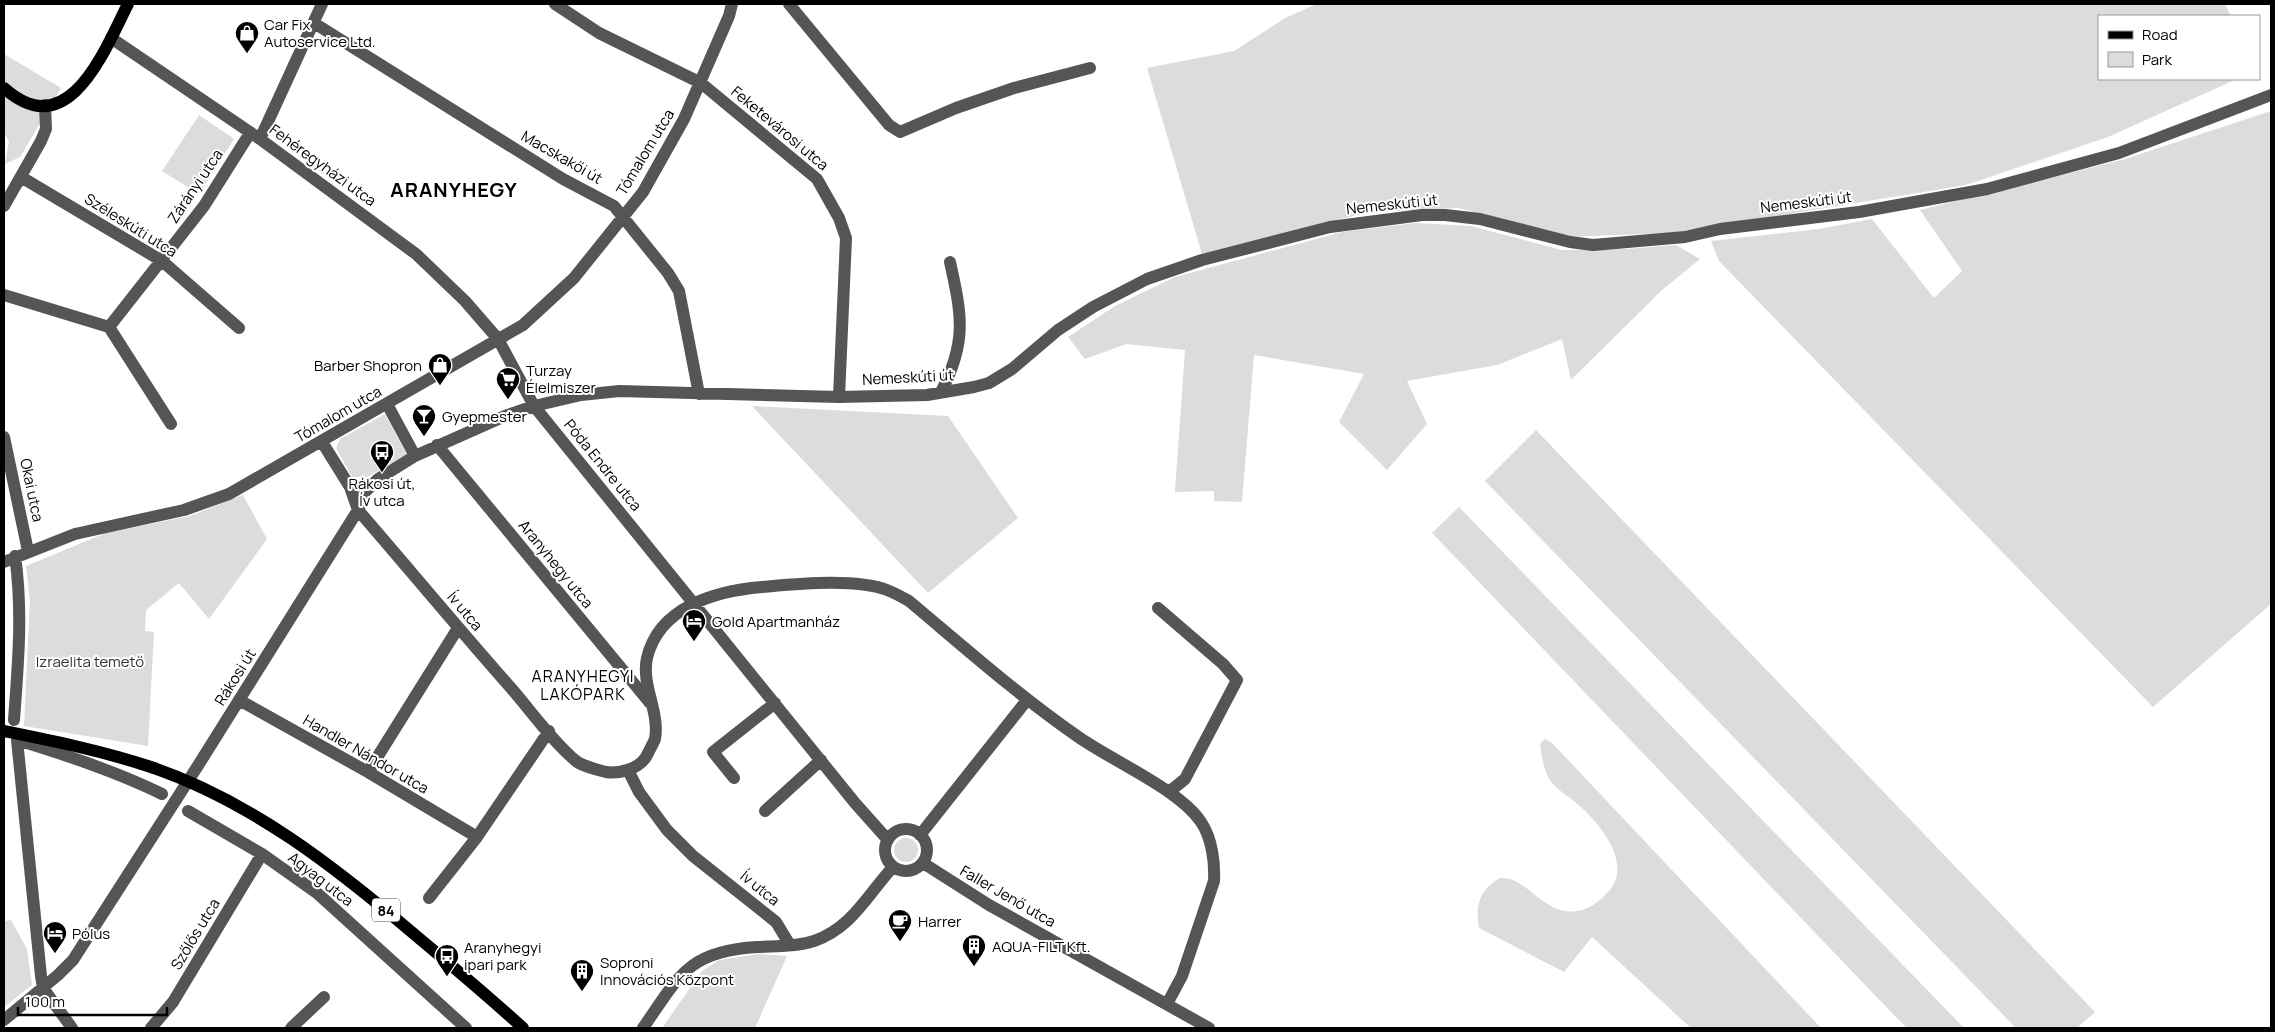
<svg xmlns="http://www.w3.org/2000/svg" width="2275" height="1032" font-family="Manrope,sans-serif">
  <rect width="100%" height="100%" fill="#fff"/>
  <path fill="#dcdcdc" d="M1317 4H2225L2231 16H2099V79H2237L2108 137 1966 185 1672 233 1566 237 1459 208 1369 212 1202 254 1147 68 1234 51 1285 18Z
    M4 54 61 88 20 157 5 164 9 141 4 133Z
    M2271 111V604L2153 707 1719 261 1711 241 1819 229 1872 219 1934 298 1962 271 1920 210 2122 160Z
    M199 115 234 139 199 194 162 171Z
    M1416 223 1471 226 1562 250 1627 249 1676 245 1700 259 1661 291 1571 380 1562 339 1497 365 1407 381 1427 424 1387 470 1339 422 1364 374 1254 355 1242 502 1214 501V491L1175 492 1185 350 1126 344 1085 359 1068 337 1115 306 1175 277 1342 232Z
    M752 406 948 416 1018 518 928 593Z
    M385 414 407 455 367 477H352L336 448 340 439Z
    M1536 430 2095 1012 2077 1028H2016L1485 481Z
    M243 495 267 539 209 619 179 583 146 610 145 631 154 632 148 746 24 726 30 600 26 566 106 533 190 516Z
    M1459 507 1964 1028H1907L1891 1012 1432 533Z
    M1545 739 1552 743 1821 1028H1691L1592 937 1564 972 1479 928C1475 906 1479 890 1500 878 1528 876 1543 917 1578 911 1590 909 1601 900 1609 891 1632 864 1602 827 1582 808 1573 799 1561 793 1553 784 1544 774 1542 757 1540 744Z
    M894 850a12 12 0 1 1 24 0a12 12 0 1 1-24 0Z
    M11 920 27 949 32 985 4 1007V921Z
    M759 954 787 956 755 1028H662L702 971 719 960Z"/>
  <g fill="none" stroke-linecap="round" stroke-linejoin="round">
    <path stroke="#555" stroke-width="12" d="M555 4 599 33 701 83 817 179 839 218 846 238 839 397
      M789 4 889 125 900 132 956 108 1014 88 1090 68
      M314 23 563 179 614 206 668 273 679 291 699 394
      M111 38 260 139 416 254 465 301 498 339 534 406 855 803 888 840
      M260 139 322 4
      M21 177 162 261 239 328
      M4 206 41 141 46 129 45 105
      M4 295 109 327 171 424
      M109 327 204 206 250 133
      M941 392C967 342 962 316 950 262
      M387 404 415 456
      M4 437 28 551
      M322 442 350 487 358 510C409 569 459 629 511 688 531 711 553 742 576 761 582 766 598 770 606 772 620 774 638 769 646 757 649 751 653 744 655 739 660 712 641 685 647 658 659 607 715 591 762 587 797 584 855 578 887 590 895 593 902 597 909 601 964 647 1018 695 1077 736 1112 761 1179 789 1201 822 1212 838 1215 863 1214 881L1182 976 1167 1004
      M437 445 650 703
      M4 562 75 534 184 510 229 494 523 325 574 278 643 192 684 119 729 16 732 4
      M1158 608 1223 664 1237 680 1185 779 1169 792
      M239 700 368 772 477 837
      M14 720C18 665 23 611 15 556
      M628 770 639 792 667 830 693 856 776 922 790 945
      M368 772 458 628
      M734 778 713 752 775 703
      M188 811 262 854 317 893 466 1028
      M765 811 821 760
      M885 850a21 21 0 1 1 42 0a21 21 0 1 1-42 0Z
      M920 835 1027 700
      M923 863 989 905 1209 1028
      M429 898 477 837 549 731
      M4 1020 58 975 73 960 199 764 358 510 365 492 378 479 415 456 505 416 534 406 581 395 619 391 839 397 927 395 974 387 989 383 1012 369 1058 330 1093 307 1147 279 1202 260 1330 227 1422 215H1445L1480 219 1570 242 1593 245 1685 237 1720 229 1859 212 1987 189 2119 153 2271 95
      M72 1028 43 988 41 976 17 740C67 755 115 771 162 794
      M151 1028 173 1002 262 854
      M291 1028 324 997
      M643 1028C679 976 688 951 757 947 775 946 796 947 814 941 852 928 868 894 893 867"/>
    <path stroke="#000" stroke-width="12" d="M4 88C69 146 105 49 128 4
      M4 731C53 741 103 751 151 767 251 801 335 867 414 934 451 965 488 996 523 1028"/>
  </g>
  <defs>
    <g id="shop-pin" transform="scale(1.25)"><path d="M0 17L-7.5 6A9.5 9.5 0 1 1 7.5 6Z" fill="#000" stroke="#fff"/><path d="M-5-2.5h2.3a2.7 3.5 0 0 1 5.4 0H5L5.5 6h-11ZM-1.5-2.5h3a1.5 2.3 0 0 0-3 0Z" fill="#fff"/></g>
    <g id="supermarket-pin" transform="scale(1.25)"><path d="M0 17L-7.5 6A9.5 9.5 0 1 1 7.5 6Z" fill="#000" stroke="#fff"/><path d="M-6-5.5h2.5l.6 2H6L4.5 2H-2.5L-4.4-4H-6ZM-1.5 3.2a1.3 1.3 0 1 0 .1 0ZM3 3.2a1.3 1.3 0 1 0 .1 0Z" fill="#fff"/></g>
    <g id="bar-pin" transform="scale(1.25)"><path d="M0 17L-7.5 6A9.5 9.5 0 1 1 7.5 6Z" fill="#000" stroke="#fff"/><path d="M-6-5H6L.8 .8V4.5H3.5V6h-7V4.5H-.8V.8Z" fill="#fff"/></g>
    <g id="bus-pin" transform="scale(1.25)"><path d="M0 17L-7.5 6A9.5 9.5 0 1 1 7.5 6Z" fill="#000" stroke="#fff"/><path d="M-5-6H5V4H4V6H2V4H-2V6H-4V4H-5ZM-3.5-4V0h7V-4ZM-3.5 1.2v1.5H-2V1.2ZM2 1.2v1.5H3.5V1.2Z" fill="#fff"/></g>
    <g id="hotel-pin" transform="scale(1.25)"><path d="M0 17L-7.5 6A9.5 9.5 0 1 1 7.5 6Z" fill="#000" stroke="#fff"/><path d="M-6-4.5h1.5V1H6V5H4.5V3h-9V5H-6ZM-4 0a1.8 1.8 0 1 1 3.6 0ZM.5 0V-2.5h3Q6-2.5 6 0Z" fill="#fff"/></g>
    <g id="cafe-pin" transform="scale(1.25)"><path d="M0 17L-7.5 6A9.5 9.5 0 1 1 7.5 6Z" fill="#000" stroke="#fff"/><path d="M-5.5-4.5H6V0H3Q3 3.5 0 3.5H-2.5Q-5.5 3.5-5.5 0ZM3-3.2v2h1.7v-2ZM-6 4.5H4V6H-6Z" fill="#fff"/></g>
    <g id="building-pin" transform="scale(1.25)"><path d="M0 17L-7.5 6A9.5 9.5 0 1 1 7.5 6Z" fill="#000" stroke="#fff"/><path d="M-4-6H4V6H1V3H-1V6H-4ZM-2.5-4.3h1.7v1.8h-1.7ZM.8-4.3h1.7v1.8H.8ZM-2.5-1h1.7V.8h-1.7ZM.8-1h1.7V.8H.8Z" fill="#fff"/></g>
  </defs>
  <g fill-rule="evenodd">
    <use href="#shop-pin" x="247" y="33"/>
    <use href="#shop-pin" x="440" y="365"/>
    <use href="#supermarket-pin" x="508" y="379"/>
    <use href="#bar-pin" x="424" y="416"/>
    <use href="#bus-pin" x="382" y="452"/>
    <use href="#hotel-pin" x="694" y="621"/>
    <use href="#cafe-pin" x="900" y="921"/>
    <use href="#hotel-pin" x="55" y="933"/>
    <use href="#building-pin" x="974" y="946"/>
    <use href="#bus-pin" x="447" y="956"/>
    <use href="#building-pin" x="582" y="971"/>
  </g>
  <g text-anchor="middle" dominant-baseline="central" stroke-width="4" stroke-linejoin="round" paint-order="stroke">
    <rect fill="#fff" stroke="#4c4c4c" stroke-width="1" x="372" y="898.5" width="28" height="23" rx="4"/>
    <g font-size="14" font-weight="bold" fill="#000">
      <text x="386" y="910">84</text>
    </g>
    <g font-size="15" fill="#000" stroke="#fff" text-anchor="start">
      <text x="264" y="24">Car Fix<tspan x="264" dy="17">Autoservice Ltd.</tspan></text>
      <text x="422" y="365" text-anchor="end">Barber Shopron</text>
      <text x="526" y="370">Turzay<tspan x="526" dy="17">Élelmiszer</tspan></text>
      <text x="442" y="416">Gyepmester</text>
      <text x="382" y="483" text-anchor="middle">Rákosi út,<tspan x="382" dy="17">Ív utca</tspan></text>
      <text x="712" y="621">Gold Apartmanház</text>
      <text x="918" y="921">Harrer</text>
      <text x="72" y="933">Pólus</text>
      <text x="992" y="946">AQUA-FILT Kft.</text>
      <text x="464" y="947">Aranyhegyi<tspan x="464" dy="17">ipari park</tspan></text>
      <text x="600" y="962">Soproni<tspan x="600" dy="17">Innovációs Központ</tspan></text>
    </g>
    <g font-size="15" fill="#000" stroke="#fff">
      <text transform="translate(780 128) rotate(40)">Feketevárosi utca</text>
      <text transform="translate(645 152) rotate(-59)">Tómalom utca</text>
      <text transform="translate(562 157) rotate(30)">Macskakői út</text>
      <text transform="translate(323 165) rotate(36)">Fehéregyházi utca</text>
      <text transform="translate(195 186) rotate(-56)">Zárányi utca</text>
      <text transform="translate(1806 202) rotate(-7)">Nemeskúti út</text>
      <text transform="translate(1392 204) rotate(-6)">Nemeskúti út</text>
      <text transform="translate(131 225) rotate(32)">Széleskúti utca</text>
      <text transform="translate(908 377) rotate(-3)">Nemeskúti út</text>
      <text transform="translate(338 414) rotate(-30)">Tómalom utca</text>
      <text transform="translate(603 465) rotate(51)">Póda Endre utca</text>
      <text transform="translate(32 490) rotate(78)">Okai utca</text>
      <text transform="translate(556 564) rotate(51)">Aranyhegy utca</text>
      <text transform="translate(465 611) rotate(50)">Ív utca</text>
      <text transform="translate(235 677) rotate(-58)">Rákosi út</text>
      <text transform="translate(366 754) rotate(30)">Handler Nándor utca</text>
      <text transform="translate(321 879) rotate(38)">Agyag utca</text>
      <text transform="translate(760 888) rotate(39)">Ív utca</text>
      <text transform="translate(1008 896) rotate(30)">Faller Jenő utca</text>
      <text transform="translate(195 934) rotate(-59)">Szőlős utca</text>
    </g>
    <g font-size="15" fill="#333" stroke="#fff">
      <text x="90" y="661">Izraelita temető</text>
    </g>
    <g font-size="16" letter-spacing="1" fill="#000" stroke="#fff">
      <text x="583" y="676">ARANYHEGYI<tspan x="583" dy="18">LAKÓPARK</tspan></text>
    </g>
    <g font-size="20" font-weight="bold" letter-spacing="1" fill="#000" stroke="#fff">
      <text x="454" y="189">ARANYHEGY</text>
    </g>
  </g>
  <rect width="2275" height="1032" fill="none" stroke="#000000" stroke-width="10"/>
  <rect x="2098" y="15" width="162" height="65" fill="#ffffff" stroke="#999999"/>
  <rect x="2108" y="31" width="25" height="8" fill="#000000" stroke="#999999"/>
  <text x="2142" y="40" font-size="15" fill="#000000">Road</text>
  <rect x="2108" y="52" width="25" height="15" fill="#dcdcdc" stroke="#999999"/>
  <text x="2142" y="65" font-size="15" fill="#000000">Park</text>
  <path d="M18 1007v8h149v-8" fill="none" stroke="#000000" stroke-width="2.5"/>
  <text x="25" y="1007" font-size="15" fill="#000000" stroke="#ffffff" stroke-width="4" paint-order="stroke">100 m</text>
</svg>
